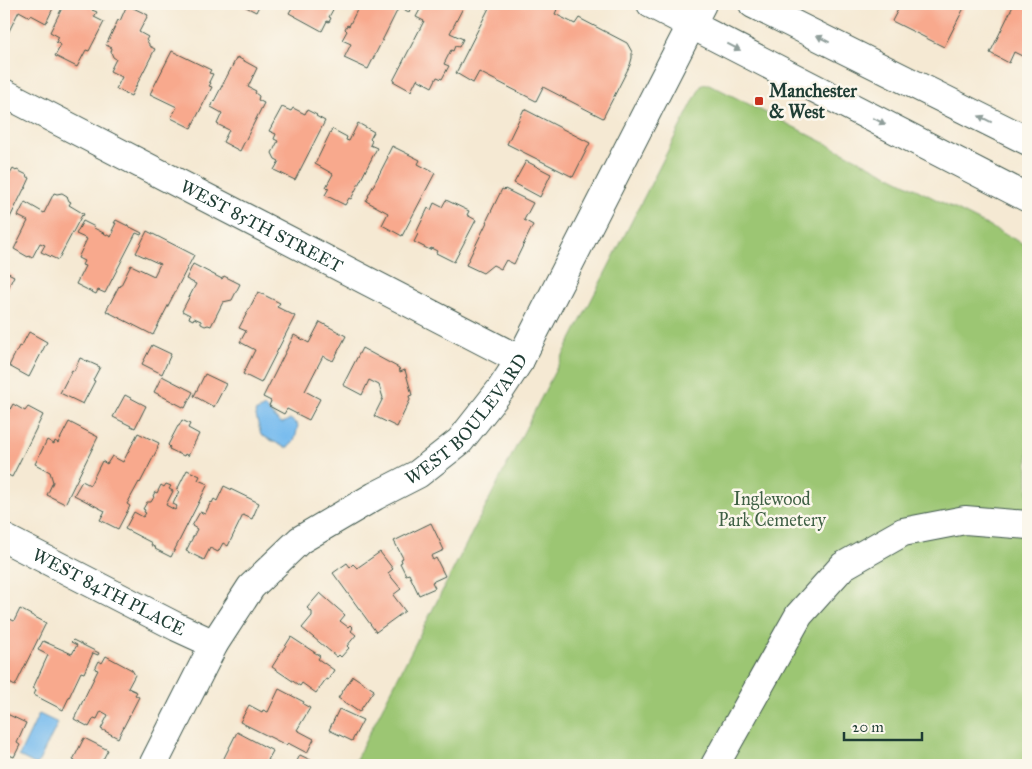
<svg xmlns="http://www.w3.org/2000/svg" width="1032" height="769" font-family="'IM FELL Great Primer',serif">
  <rect width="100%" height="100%" fill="#fbf7ec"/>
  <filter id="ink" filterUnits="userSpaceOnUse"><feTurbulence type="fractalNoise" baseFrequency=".02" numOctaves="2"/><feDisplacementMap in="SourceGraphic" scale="10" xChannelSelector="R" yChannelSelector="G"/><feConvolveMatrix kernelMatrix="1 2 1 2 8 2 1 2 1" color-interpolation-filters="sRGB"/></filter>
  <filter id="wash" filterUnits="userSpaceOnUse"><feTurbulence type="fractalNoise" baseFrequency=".0096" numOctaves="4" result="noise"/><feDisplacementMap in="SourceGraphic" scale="20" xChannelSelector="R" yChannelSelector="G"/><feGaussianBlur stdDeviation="1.12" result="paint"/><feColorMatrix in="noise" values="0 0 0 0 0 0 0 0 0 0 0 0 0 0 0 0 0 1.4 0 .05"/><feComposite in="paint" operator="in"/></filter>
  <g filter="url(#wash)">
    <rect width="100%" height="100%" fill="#f5e9d3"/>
    <path fill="#9cc673" stroke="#5e8254" d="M705 84H709L1028 246V765H353L701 86Z"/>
    <path fill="#78bcee" stroke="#4c7c91" d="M265 407 279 422 283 423 290 419 298 425C296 434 296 444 286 448L261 435 255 412Z
      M39 714 58 723 37 765 19 756Z"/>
    <g id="blocks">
      <path fill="#f8a98d" d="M4 4H55L46 23 31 15 30 17 19 11 7 35 4 33Z
        M64 4H95L92 10 97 12 94 17 104 22 89 51 86 50 77 67 55 56 61 45 56 42 59 37 50 32Z
        M240 4H260L256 12Z
        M294 4H336L329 17 331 18 329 22 327 21 322 31 289 13Z
        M360 4H412L409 12 399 7 368 69 344 58 351 44 342 40 347 31 345 29 347 25 349 26Z
        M423 4H465L450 33 463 39 459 47 455 46 453 51 451 50 444 64 449 66 442 79 437 77 432 87 417 79 411 91 393 81 424 21 416 17Z
        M491 4H551L558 7 555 14 575 24 579 18 627 43 632 52V58L630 65 603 118 543 87 536 101 479 72 473 83 456 73Z
        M901 4H966L944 47 892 21Z
        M1014 4H1028V48L1024 57 1014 52 1009 63 990 53Z
        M127 5 148 15 139 32 148 37 146 40 149 44V46L155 49 131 96 116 89 122 77 110 71 116 59 113 57 111 52 112 48 106 45 118 20 120 21Z
        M172 51 211 70 209 73 213 74 209 82 211 83 209 86 212 87 191 128 171 118 177 107 150 94Z
        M237 57 257 68 248 87 256 91 255 93 259 96 258 100 264 103 240 151 223 142 229 130 217 124 222 113 211 107Z
        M282 107 291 111 293 108 305 114 307 110 317 115 316 116 325 121 295 180 274 170 279 161 275 159 272 153 278 141 274 139 276 134 269 131Z
        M524 109 590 143 573 177 507 144Z
        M358 123 374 132 370 139 372 141 370 145 377 148 351 199 349 198 345 205 325 195 329 188 326 187 333 174 315 164 332 129 347 137 346 140 349 141Z
        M392 146 420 160 418 164 435 173 402 236 382 225 388 213 366 201 369 196H368L388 157 387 156Z
        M526 161 551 174 540 197 514 183Z
        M13 169 16 171 17 170 27 175 26 176 30 178 25 189H24L4 230V173L9 176Z
        M502 189 504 190 505 189 533 203 524 220 533 225 514 264 506 260 501 269 493 265 483 273 466 265 487 222H486Z
        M54 193 57 194 62 193 67 196 69 201 71 202 69 205 84 214 83 216 82 215 58 260 41 252 45 245 40 243 32 258 29 256 28 257 14 249 28 221 18 216 25 202 44 213Z
        M446 200 469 211 467 215 476 220 454 262 436 253 437 251 431 248 430 250 414 242 418 234 416 233 428 208 431 210 434 203 442 207Z
        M116 220 142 233 141 235 136 233 105 293 98 290 96 294 76 284 85 266 82 265 84 261 78 258 87 239 76 234 83 221 95 227 94 228 111 237 114 231H112L116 223H114Z
        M147 231 194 255 153 335 106 311 119 286 120 287 131 265 154 276 160 264 136 253Z
        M193 264 222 279 224 276 240 284 232 300 223 302 211 326 208 325 205 326 201 324V321L194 318 193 320 189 318 190 315 182 311 196 284 186 279Z
        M4 271 14 276 4 296Z
        M258 292 280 303 277 307 295 316 261 383 243 374 255 350 240 342 246 331 239 328Z
        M320 322 346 336 333 361 323 356 305 391 320 399 309 420 287 409 284 414 269 406 271 401 263 397 294 335 309 343Z
        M29 332 47 342 29 377 9 366 19 346 21 347Z
        M152 345 171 354 162 374 142 364Z
        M362 348 399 368 400 372 405 370 412 395 409 396 410 400 397 427 374 416 383 398 379 385 369 380 362 395 343 385Z
        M80 358 100 367 93 380 95 381 83 404 60 393 72 370 74 371Z
        M205 374 226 384 214 407 194 396Z
        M162 376 193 392 185 408 154 392Z
        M125 395 146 406 135 428 113 417Z
        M13 404 25 411 28 407 43 415 12 477 4 473V413L7 415Z
        M182 420 190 424 188 428 199 434 188 456 185 454 184 456 169 449 170 447 168 445 178 426H179Z
        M69 422 98 437 65 504 47 495 53 482 50 472 35 464 47 440 54 444 55 441 58 443Z
        M138 433 159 443 157 448H158L140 483 139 482 127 504 130 506 118 529 100 520 105 511 74 495 82 481 90 485 102 461 107 464 112 456 123 462Z
        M187 470 200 476 198 480 208 484 171 557 155 549 156 548 151 545 152 543 125 529 134 512 143 517 146 513 144 512 145 510 143 509 147 502H151L154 497 153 496 155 492 157 493 161 485 164 487 166 484 171 486 169 489 173 491 166 505 175 510 177 506 173 504 179 491 177 490Z
        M224 486 259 503 252 519 243 515 228 546 223 543 218 552 210 548 204 560 186 551 197 529 192 526 200 512 205 514 211 502 212 503 214 499 217 501Z
        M431 523 444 550 431 556 433 560 436 558 445 576 432 582 435 588 419 595 409 574 406 575 400 563 402 562 401 559 403 558 394 541Z
        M380 552 393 569 388 573 401 589 393 595 405 611 376 632 333 573 347 563 350 567 353 564 357 568Z
        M320 593 345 615 340 621 348 627 350 625 353 628 351 631 356 635 347 646 349 648 341 657 339 655 337 657 302 628 312 616V612L307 608Z
        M20 609 46 623 15 686 4 680V616L14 621Z
        M291 637 320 656 318 659 334 670 328 680 326 679 316 693 302 683 300 686 272 667Z
        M73 640 99 653 98 655 93 653 84 673 81 672 63 710 34 695 36 690 33 688 48 655 38 650 43 641 72 654 77 645 71 642Z
        M106 656 132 670 135 675 128 688 137 692 135 695 139 697 118 738 101 729 108 715 101 711 97 719 94 718 89 727 74 719 98 670 95 669 99 661 102 663Z
        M353 676 374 690 359 712 338 698Z
        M279 689 304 702 303 704 310 708 297 730 314 739 307 753 288 743 286 745 240 722 249 705 262 712 263 710 268 712Z
        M339 709 363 720 352 741 329 730Z
        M7 714 26 723 17 743 20 745 14 757 4 753V720Z
        M237 732 273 751 268 760 278 765H218L221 759 223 760Z
        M84 738 108 750 100 765H84L73 760Z
        M300 755 321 765H295Z"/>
    </g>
  </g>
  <g filter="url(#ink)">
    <use href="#blocks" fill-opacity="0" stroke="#3f574c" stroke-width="1"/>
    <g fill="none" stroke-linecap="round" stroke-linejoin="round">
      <g stroke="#3f574c" stroke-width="30">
        <g id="minor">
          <path id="s1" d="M4 93 520 360"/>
          <path id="s2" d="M4 538 177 627 214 644"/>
          <path id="s3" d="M153 765 214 644 251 587 300 540 375 496 418 474 460 441 501 389 520 360 702 4"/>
          <path d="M715 765 799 615 843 566 903 532 965 520 1028 525"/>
        </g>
      </g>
      <g stroke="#3f574c" stroke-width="30">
        <path id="major" d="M651 4 1028 198
          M753 4 1028 141"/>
      </g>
      <use href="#minor" stroke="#fff" stroke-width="28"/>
      <use href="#major" stroke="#fff" stroke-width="28"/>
    </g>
    <defs><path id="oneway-solid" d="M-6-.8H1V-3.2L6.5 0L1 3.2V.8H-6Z" transform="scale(1.25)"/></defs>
    <g fill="#8f9e9a">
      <use href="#oneway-solid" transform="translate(823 39) rotate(-153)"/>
      <use href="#oneway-solid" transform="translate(734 47) rotate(27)"/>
      <use href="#oneway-solid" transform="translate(985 119) rotate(-154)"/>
      <use href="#oneway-solid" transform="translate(879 121) rotate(27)"/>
    </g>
  </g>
  <rect fill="#c8321e" stroke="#fbf7ec" stroke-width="2" x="754" y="96" width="10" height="10" rx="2.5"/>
  <g text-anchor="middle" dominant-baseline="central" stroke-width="5" stroke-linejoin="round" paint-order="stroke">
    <g font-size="18" font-weight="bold" fill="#1f3d34" stroke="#fbf7ec" text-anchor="start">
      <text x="769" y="91">Manchester<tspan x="769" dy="21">&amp; West</tspan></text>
    </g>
    <g font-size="18" fill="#1f3d34" stroke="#fbf7ec">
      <text stroke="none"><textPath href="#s1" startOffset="290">WEST 85TH STREET</textPath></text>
      <text stroke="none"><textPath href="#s3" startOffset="480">WEST BOULEVARD</textPath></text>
      <text stroke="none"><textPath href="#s2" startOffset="118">WEST 84TH PLACE</textPath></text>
    </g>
    <g font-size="18" fill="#3e5f44" stroke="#fbf7ec">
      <text x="772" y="499">Inglewood<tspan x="772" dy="21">Park Cemetery</tspan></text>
    </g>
  </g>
  <rect width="1032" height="769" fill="none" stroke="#fbf7ec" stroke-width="20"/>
  <path d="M844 732v8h78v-8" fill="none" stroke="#1f3d34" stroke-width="2.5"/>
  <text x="852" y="732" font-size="15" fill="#1f3d34" stroke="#fbf7ec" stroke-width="4" paint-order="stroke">20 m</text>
</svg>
